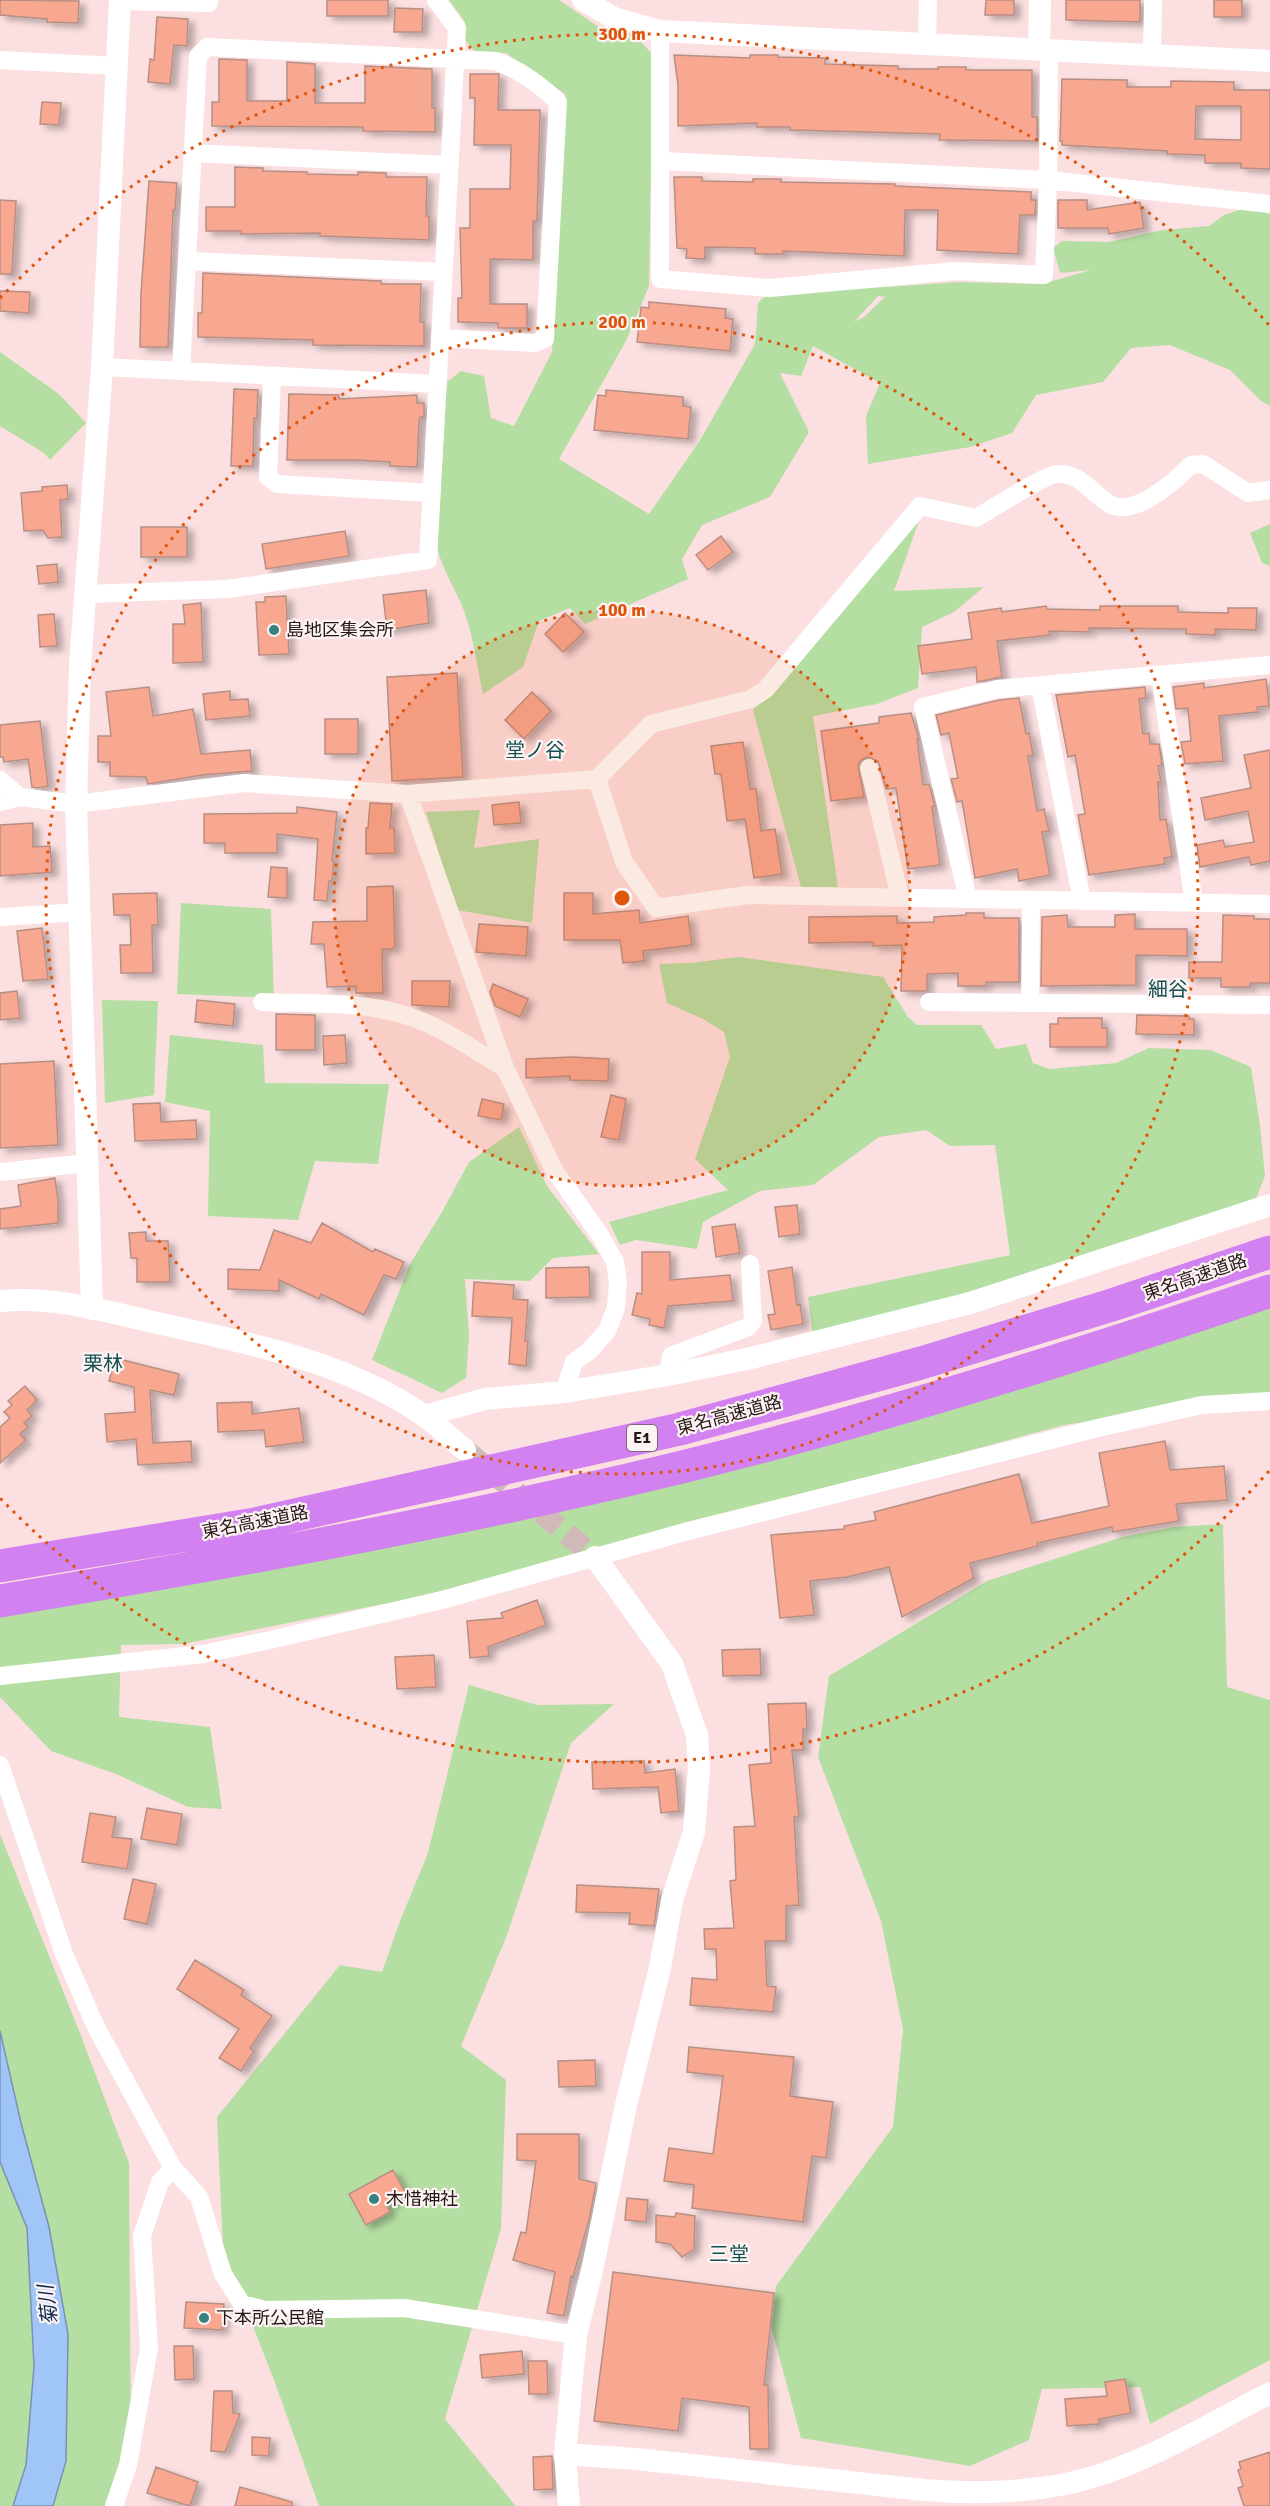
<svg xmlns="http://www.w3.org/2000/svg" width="1270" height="2506" font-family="Signika,'Noto Sans JP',sans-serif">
  <defs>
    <filter id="shadow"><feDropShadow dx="6" dy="4" stdDeviation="3" flood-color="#0004"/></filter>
  </defs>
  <rect width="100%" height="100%" fill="#fce0e1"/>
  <path fill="#b4dea2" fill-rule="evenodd" d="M449 0H559L599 27 641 42 653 55 649 286 626 341 559 459 649 514 699 442 755 344 758 303 766 295 960 282 1042 284 1091 270 1060 273 1053 248 1062 241 1109 242 1162 230 1209 226 1224 215 1246 208 1270 214V406L1261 401 1230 370 1170 345 1131 348 1103 382 1036 395 1012 433 970 447 868 464 866 416 880 383 813 346 801 376 780 373 809 432 770 497 702 525 682 559 688 579 585 624 570 608 539 621 523 667 483 694C477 667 474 638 464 611 456 589 442 570 437 547L447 382 461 371 484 376 491 418 514 426 552 352 565 94 506 53H476L465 40V22ZM878 296 885 297 864 317 854 322Z
    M0 352 59 394 86 423 50 460 44 453 0 426Z
    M919 521 894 591 984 587 954 612 922 627 918 688 877 704 813 716 838 887H801L753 710 781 671Z
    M1270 524V566L1262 563 1250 533Z
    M480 810 474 848 539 839 532 923 457 910 426 812Z
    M181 903 271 909 274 998 177 994Z
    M738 957 883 977 908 1017 917 1025H981L996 1049 1026 1044 1033 1063 1049 1069 1116 1063 1149 1048 1211 1050 1251 1067 1260 1125 1265 1176 1255 1201 1000 1284 813 1337 808 1297 1010 1255 995 1145 950 1146 926 1130 879 1137 813 1185 760 1191 703 1222 697 1249 636 1240 620 1245 609 1222 728 1190 695 1159 730 1057 724 1032 703 1019 667 1003 659 964 691 963Z
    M102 1000 158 1001 154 1095 105 1103Z
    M170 1035 263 1045 265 1083 389 1084 378 1164 315 1161 298 1220 208 1216 210 1111 165 1102Z
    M519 1127 547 1186 599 1254 553 1258 530 1281 465 1279 469 1336 466 1378 442 1393 372 1360 410 1264 442 1212 469 1162Z
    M1270 1305V1397L1064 1425 459 1589 183 1644 121 1645 119 1717 210 1727 222 1809 188 1807 116 1774 51 1751 0 1697V1613L721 1472Z
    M1223 1524 1227 1687 1270 1700V2360L1150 2424 1140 2387 1042 2389 1029 2440 970 2466 801 2438 771 2326 776 2286 893 2127 903 2029 881 1921 818 1757 829 1676 987 1581 1122 1537 1174 1527Z
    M469 1685 537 1705 614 1704 571 1743 507 1935 461 2046 506 2080 501 2229 445 2419 516 2506H319L274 2380 223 2249 217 2117 340 1965 382 1972 400 1921 428 1853Z
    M0 1834 80 2033 129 2163 131 2445 111 2506H0Z"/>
  <path fill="#a0c5f7" stroke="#7c91b4" stroke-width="1.5" d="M0 2031 21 2123 49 2227 68 2334 66 2461 53 2506H13L26 2465 34 2366 27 2228 0 2162Z"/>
  <path fill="#f8a790" stroke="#b78f84" stroke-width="1.5" fill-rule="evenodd" filter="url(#shadow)" d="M0 0 79 1 78 23 47 22V19L0 15Z
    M327 0H388V16H327Z
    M986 0H1014V15H985Z
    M1066 0H1140V22L1066 20Z
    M1214 0H1242V17H1214Z
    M395 8 423 9 422 32H394Z
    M157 17 188 19 187 46 174 45 170 84 148 82 150 59 154 60Z
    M674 55 750 58V55H778V57L825 58V64L898 66V69H938V67H966V70H1032V117H1037V141L939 140 940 134 790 130V127H757V123L678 126V85Z
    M219 59 247 60V101H287V62L315 64V103H365V66L432 69V108H435V132L363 131V127L212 126V102H219Z
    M470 74H499L498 110H540L537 221H533V260L490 259V304H527V328H498V323L458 322V298H462L460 228H470V189H510L511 145H474L475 98H470Z
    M1062 79 1127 80V87H1171V81L1234 82V90H1270V169L1241 168V163H1205V155L1167 154V151L1062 145V141H1060ZM1196 106H1241V140L1195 139Z
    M42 102 61 103 59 125 40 124Z
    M235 167 263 168V171L307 172V174L358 175V172L386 173V177H427L426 216H429V240L320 236V233L241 234V231H206V207H235Z
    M674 177H702V181L753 182V179H781V182L895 184V186L1031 192V200H1036L1035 215H1020L1018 254 937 250 938 210H905L904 256 783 251V254H755V248L705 247V259L686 258 687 249 677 248Z
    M149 181 177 183 175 210H173L168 347H140L141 293Z
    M0 200 16 201 12 274H0Z
    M1058 200H1087V210L1140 202 1144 228 1109 234 1108 228H1058Z
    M203 273 381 281V284H421L420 322H424V346L313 345V340L198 337V313H202Z
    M0 291 30 292 29 313 0 311Z
    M649 302 726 309 725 318 733 319 730 351 637 342 641 307 649 308Z
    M234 389 258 390 257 418H254L253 466H231Z
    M606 390 683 397V406L691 407 688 439 594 430 598 395 606 396Z
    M289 394 339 395V399L417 395V403H424V417H420L419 422 417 467 390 466V462L355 460H287Z
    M67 485 68 499 60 500 62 537 48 538 43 530 24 531 21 493 42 491V487Z
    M141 527H187V557H141Z
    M345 531 349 556 266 569 262 544Z
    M721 536 733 552 708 570 696 555Z
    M57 564 58 582 39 584 37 566Z
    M426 590 429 623 387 630 383 595Z
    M286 596 289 654 259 655 256 602H265V597Z
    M201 603 203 662 173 663V624H185L183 605Z
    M1046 606 1047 609 1100 610V606H1178V612L1228 613V608H1257L1256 630 1215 629V635L1186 634V629L1089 628V632L1049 631 1050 635 997 641 1002 677 977 682 976 667 922 674 918 646 972 639 968 613 1001 608 1002 612Z
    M565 613 584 632 563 652 545 634Z
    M54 614 57 646 40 647 38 615Z
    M457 673 463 777 392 781 387 677Z
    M1266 679 1269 706 1257 707 1258 712 1219 716 1223 761 1185 764 1181 742 1191 741 1188 708 1176 709 1173 687 1204 683V688Z
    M149 687 153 716 193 709 201 754 250 750 252 771 202 775 148 784 146 777 110 776V762H98V736H111L106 692Z
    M1145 687 1146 698 1139 699 1143 734 1149 733 1150 744H1159L1162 765 1158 766 1161 782H1158L1160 820 1166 819 1172 857 1164 858 1165 864 1089 875 1078 815 1085 814 1075 755 1068 757 1056 695Z
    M230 691V700L248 699 250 716 206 720 203 694Z
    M532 692 551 711 524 739 505 720Z
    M1019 698 1026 734 1029 733 1033 755 1028 756 1037 811 1044 809 1049 831 1042 832 1050 875 1019 881 1017 869 975 878 962 801 957 802 951 779 958 778 949 733 941 735 936 715 999 700Z
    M911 713 919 739H917L923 785 929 784 935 806 932 807 940 865 908 869 896 788 886 789 878 761 867 757 861 760 858 765 864 797 831 801 821 731 879 723V717Z
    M325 719H358V754H325Z
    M40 721 48 786 37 788 32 787 28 759 4 762 3 757H0V725Z
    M743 742 750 789H756L761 831 775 829 782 874 754 878 745 819 727 821 721 774H715L711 746Z
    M1270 750V861L1251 865 1249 857 1200 867 1197 845 1223 840 1225 847 1254 842 1248 811 1205 820 1201 798 1251 788 1244 755Z
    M519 802 521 823 494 825 492 805Z
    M370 803 392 804 390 828H394L395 853 366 854V828H368Z
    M297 807 337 812 332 861H334L332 881H329L327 901 314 900 318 839 277 834V853H225V843H204V814L297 813Z
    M33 823V847L50 846 52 872 0 876V825Z
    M271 867 287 868V898L268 897Z
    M393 886 395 946 392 949H382L383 993H356V986L327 987 324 944H311L313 922 367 921V887Z
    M157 893 158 925H152L153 973H121L120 945H131L130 915H114L113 894Z
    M564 893H593V914L639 910 640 923 688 916 692 945 643 951 644 961 623 963 620 940H564Z
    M966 913H984V918H1019V982H986V986H958V973L927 974V991H901L902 945 873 946V942L809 943V917L897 916V923L934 922V917L966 915Z
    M1135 914V929H1187V956L1136 955V985L1041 986 1042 917 1067 915 1068 927H1115V915Z
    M1223 915 1254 916V919H1270V983H1250V987H1221V978H1189V962H1222Z
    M479 924 528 927 526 956 476 952Z
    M42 928 48 979 23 981 17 931Z
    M412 981H450L449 1007 412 1005Z
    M493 984 528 999 520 1017 495 1006 490 992Z
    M17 991 20 1018 0 1020V993Z
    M197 1000 235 1004 233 1026 195 1022Z
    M276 1014 315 1015V1050H276Z
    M1137 1015 1189 1016V1019H1194V1035L1136 1034Z
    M1058 1018H1102V1028H1107V1047H1050V1024H1058Z
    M345 1035 347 1063 324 1065 323 1036Z
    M572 1057 609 1059 608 1081 570 1080V1076L526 1078V1059Z
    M54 1061 58 1145 0 1148V1064Z
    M611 1095 626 1099 619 1140 601 1137Z
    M482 1099 504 1104 501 1120 478 1116Z
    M160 1103 161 1122 196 1120 197 1139 135 1141 133 1104Z
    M55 1178 58 1201V1223L0 1229V1209L21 1206 18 1185Z
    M797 1205 800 1234 779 1237 775 1207Z
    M322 1223 373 1252 375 1249 404 1262 396 1279 384 1275 364 1315 321 1294 319 1299 279 1280V1291L228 1289V1269L260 1270 274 1230 311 1243Z
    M735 1224 740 1253 716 1257 712 1227Z
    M146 1232V1241H168L170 1282H137V1258H131L129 1233Z
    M642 1252H670V1280L730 1275 733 1301 668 1306 664 1328 649 1325 650 1319 632 1315 637 1293 642 1294Z
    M589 1267 590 1297 546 1298V1268Z
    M792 1267 797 1305 800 1304 803 1324 771 1330 768 1315 775 1314 768 1271Z
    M474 1282 514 1285 513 1299 528 1300 525 1341H528L526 1366 509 1364 512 1318 472 1316Z
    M115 1358 179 1374 174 1395 150 1390 153 1443 191 1441 192 1462 138 1465 136 1439 107 1442 105 1414 135 1412 134 1387 109 1381Z
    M25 1386 37 1400 27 1410 32 1416 24 1423 28 1427 20 1434 26 1440 0 1463V1427L10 1418 4 1412 12 1405 8 1401Z
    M252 1402V1414L299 1408 304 1442 266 1447 264 1430 218 1432 217 1403Z
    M1165 1441 1170 1470 1224 1466 1227 1500 1176 1504 1179 1521 1113 1532 1112 1527 1037 1543 1038 1546 970 1563 974 1578 902 1617 889 1567 847 1577 810 1581 814 1615 780 1618 771 1535 844 1529V1526L876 1520 874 1512 1019 1474 1032 1523 1109 1506 1099 1453Z
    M537 1600 546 1625 488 1647 489 1656 470 1658 467 1621 503 1618 501 1613Z
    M760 1649 761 1675 723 1676 722 1650Z
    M434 1655 436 1687 397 1689 395 1657Z
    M806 1703 807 1729H803V1750H792L799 1816 794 1817 799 1905 786 1906V1941H765L767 1986 776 1987 773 2012 690 2005 692 1978 717 1980 716 1949H705L704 1929 734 1928 730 1881 736 1880 734 1827 755 1826 749 1765 771 1763 768 1704Z
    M644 1761 645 1773 675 1769 679 1811 661 1813 658 1787 593 1789 592 1762Z
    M147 1808 182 1814 177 1845 141 1839Z
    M90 1813 116 1817 112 1837 132 1839 127 1869 82 1862Z
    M133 1879 156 1884 147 1924 124 1919Z
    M577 1885 659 1889 654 1926 629 1924 630 1913 576 1912Z
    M195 1960 244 1990 241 1995 272 2016 250 2048 254 2051 241 2071 219 2058 239 2029 177 1989Z
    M689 2047 794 2057 790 2096 833 2102 826 2158 812 2156 803 2222 692 2208 694 2185 664 2181 669 2148 713 2154 723 2076 687 2072Z
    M595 2060 596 2086 559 2087 558 2061Z
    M517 2134H579V2179L596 2183 590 2216 573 2277 571 2276 564 2316 547 2313 555 2272 513 2260 521 2232 526 2233 536 2161 517 2160Z
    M393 2170 406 2194 386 2205 390 2212 366 2225 349 2194Z
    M627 2198 648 2200 646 2222 625 2220Z
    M676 2213 695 2216 694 2249 682 2257 670 2244 656 2242V2215L675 2217Z
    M613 2272 774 2293 764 2385H768L769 2449H750L749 2407 682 2398 678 2431 594 2421Z
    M186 2302 224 2304 222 2330 184 2328Z
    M174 2346H193L194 2379 175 2380Z
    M522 2351 524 2374 482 2378 480 2355Z
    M528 2361H547L548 2394H529Z
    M1125 2379 1131 2413 1099 2419V2424L1067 2426 1065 2399 1107 2396 1105 2382Z
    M214 2391H232L233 2413 240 2414 225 2452 211 2451Z
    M252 2437 270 2438 269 2456 252 2455Z
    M1270 2452V2506H1244L1238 2488 1243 2486 1238 2470 1241 2469 1239 2462Z
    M552 2456 553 2489 534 2490 533 2457Z
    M156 2467 198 2482 190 2506 147 2493Z
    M240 2487 292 2502V2506H235Z"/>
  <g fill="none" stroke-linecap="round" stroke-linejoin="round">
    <path stroke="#d1b8b9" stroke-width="22" stroke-dasharray="22 11" stroke-linecap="butt" d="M465 1450 595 1557"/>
    <path stroke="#fff" stroke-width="18" d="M120 1 209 3V0
      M660 31V279L770 288 955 271 1044 275 1048 180 1049 49
      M927 44 928 0
      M1152 55 1153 0
      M0 60 117 66
      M192 153 449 165
      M661 161 1048 180 1270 204
      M187 261 444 272
      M102 367 438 384
      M181 370 198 56 207 47 496 61C519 70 540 84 558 102L545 339 535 343 440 338
      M272 376 268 477 277 484 431 493
      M86 594 227 589 428 560 457 28 436 0
      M1160 675 1194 903
      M1040 685 1082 901
      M869 768 900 897
      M597 779 651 724 751 699 766 689 920 506 976 518C990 510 1046 474 1057 474 1080 473 1090 491 1108 503 1132 520 1175 481 1191 465L1203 464 1248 493 1270 490
      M0 780 20 797
      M408 794 505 1068 554 1170 600 1235 615 1262 618 1282 616 1308 607 1331 589 1351 574 1362 564 1392
      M0 802 20 797 76 804 244 783 408 794 597 779 624 862 656 908 748 895 1270 904
      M968 899 923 707 997 689 1270 665
      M0 917 81 912
      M262 1002C310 1004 362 1001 408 1016 442 1027 474 1050 505 1068
      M929 1002 1270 1005
      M1030 1003 1031 900
      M0 1172 88 1163
      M668 1375 671 1356 748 1327 753 1321 750 1264
      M0 1676 203 1654 270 1640 446 1599 688 1531 1102 1427 1202 1405 1270 1401
      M0 1765 64 1954 96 2027 173 2168 199 2197 223 2274 242 2304 265 2310 404 2308 576 2335
      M114 2506 128 2465 149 2348 142 2236 160 2182 173 2168"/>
    <path stroke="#fff" stroke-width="22" d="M583 0 614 18 660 31 1270 61
      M1039 49 1040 0
      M0 1301C54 1296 105 1311 157 1323 250 1344 343 1360 423 1415 438 1425 451 1439 465 1450
      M92 1309 76 804 80 666 102 367 120 0
      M424 1416 485 1399 564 1392 668 1375 751 1358 970 1303 1270 1205
      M565 2454 636 2459 924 2490C972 2494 1022 2493 1070 2483 1139 2468 1207 2425 1270 2393
      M569 2506 565 2454 576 2335 593 2266 626 2105 660 1968 672 1900 694 1832 699 1768 697 1735 672 1664 595 1557"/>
    <path stroke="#d281f0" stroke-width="33" d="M0 1566 255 1524 680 1429 921 1363 1112 1305 1270 1252
      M0 1601C227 1563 454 1522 678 1468 878 1419 1075 1357 1270 1291"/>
  </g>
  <circle cx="622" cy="898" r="288" fill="#de560d" fill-opacity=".12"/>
  <g fill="none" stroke="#de560d" stroke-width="3" stroke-dasharray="3 6">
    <circle cx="622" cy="898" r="288"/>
    <circle cx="622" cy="898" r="576"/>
    <path d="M1269 1471A864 864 0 0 1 0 1498M0 298A864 864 0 0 1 1269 325"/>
  </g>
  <g fill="#398182" stroke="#fcf3f3" stroke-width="2">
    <circle cx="274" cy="630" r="6"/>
    <circle cx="374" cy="2199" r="6"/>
    <circle cx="204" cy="2318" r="6"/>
  </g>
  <g text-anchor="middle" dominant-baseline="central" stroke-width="4.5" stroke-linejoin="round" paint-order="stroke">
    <rect fill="#fcf3f3" stroke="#67595a" stroke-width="1.5" x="627" y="1425" width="30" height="26" rx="4.5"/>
    <g font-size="16" font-weight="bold" fill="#271718">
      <text x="642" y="1438">E1</text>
    </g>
    <g font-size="18" fill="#271718" stroke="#fcf3f3" text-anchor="start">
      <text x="286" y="630">島地区集会所</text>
      <text x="386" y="2199">木惜神社</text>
      <text x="216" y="2318">下本所公民館</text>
    </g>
    <g font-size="18" fill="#271718" stroke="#fcf3f3">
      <text transform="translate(1195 1277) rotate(-19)">東名高速道路</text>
      <text transform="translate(729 1415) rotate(-15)">東名高速道路</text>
      <text transform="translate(255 1522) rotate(-11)">東名高速道路</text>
    </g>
    <g font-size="20" fill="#145152" stroke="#fcf3f3">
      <text x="535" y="750">堂ノ谷</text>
      <text x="1168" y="989">細谷</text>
      <text x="103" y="1363">栗林</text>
      <text x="729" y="2254">三堂</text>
    </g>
    <g font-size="20" font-style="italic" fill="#0c2a51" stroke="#fcf3f3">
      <text transform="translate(48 2305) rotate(-97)">菊川</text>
    </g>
  </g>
  <circle cx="622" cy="898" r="9" fill="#de560d" stroke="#fcf3f3" stroke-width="3"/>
  <g font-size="18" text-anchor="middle" font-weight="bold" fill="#de560d" stroke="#fcf3f3" stroke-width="4.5" stroke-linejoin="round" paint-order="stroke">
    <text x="622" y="40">300 m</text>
    <text x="622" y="328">200 m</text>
    <text x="622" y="616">100 m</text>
  </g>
</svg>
